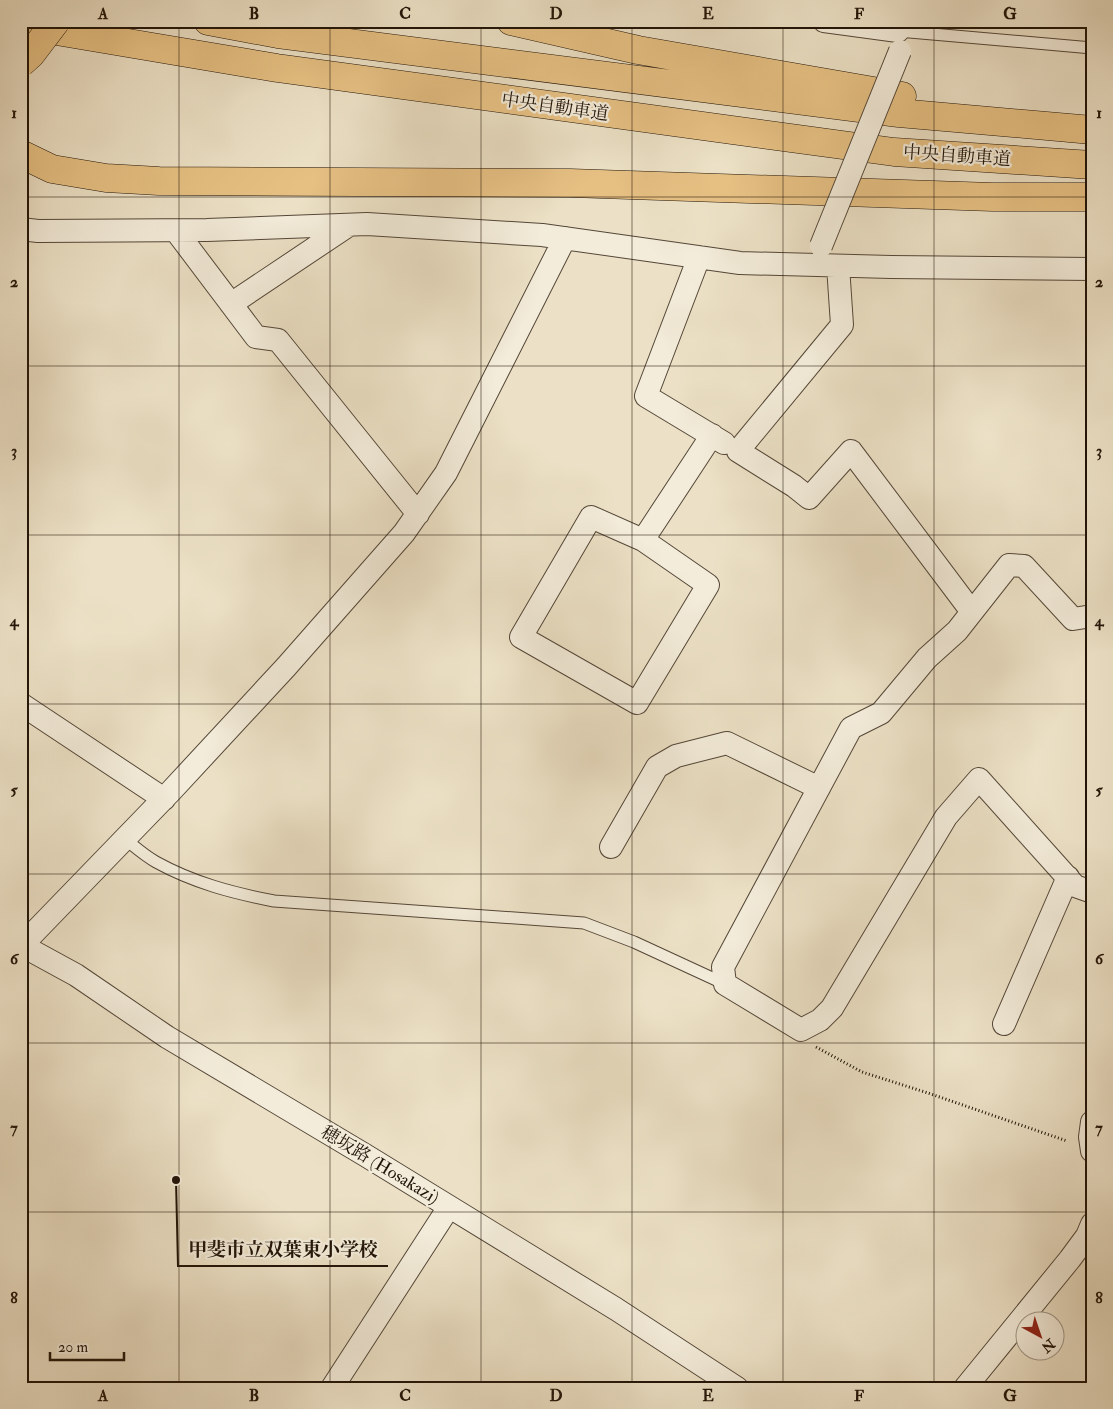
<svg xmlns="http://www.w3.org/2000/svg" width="1113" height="1409" font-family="'IM FELL Double Pica','Noto Serif JP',serif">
  <rect width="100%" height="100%" fill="#ece1c6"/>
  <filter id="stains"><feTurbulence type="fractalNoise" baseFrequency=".004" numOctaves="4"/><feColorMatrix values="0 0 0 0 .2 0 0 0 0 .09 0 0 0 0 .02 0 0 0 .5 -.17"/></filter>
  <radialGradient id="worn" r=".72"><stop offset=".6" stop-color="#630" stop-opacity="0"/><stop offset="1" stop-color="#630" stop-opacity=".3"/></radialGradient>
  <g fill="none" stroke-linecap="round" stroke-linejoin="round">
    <g stroke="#544738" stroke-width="13">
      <path id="service" d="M898 31 1092 48
        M125 839C135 847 145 856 156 862 194 883 233 893 274 901L584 923 634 942 725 984"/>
    </g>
    <g stroke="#544738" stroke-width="24">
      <path id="minor" d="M824 21 898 31
        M21 229 38 231 207 230 367 224 542 235 740 263 891 267 1092 269
        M176 231 256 337 278 340 418 514
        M699 257 646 396 724 443
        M838 266 842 325 738 451 794 486 809 498 851 451 972 612
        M231 304 349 225
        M643 540 591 517 521 637 637 703 708 585 643 540 712 435
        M1092 616 1073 619 1024 566 1009 565 957 631 927 658 881 713 851 728 723 967 725 984 801 1030 820 1020 832 1008 946 817 979 779 1075 886 1092 892
        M21 704 164 799
        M611 847 657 767 676 756 727 743 819 788
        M21 945 76 975 167 1037 365 1155 616 1309 737 1388
        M22 945 172 790 286 667 404 533 446 473 565 238
        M1004 1024 1068 877
        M1092 1122 1090 1137 1092 1151
        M332 1388 449 1207
        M965 1388 1070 1259 1087 1236 1092 1224"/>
    </g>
    <g stroke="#211408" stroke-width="29">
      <path id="motorway" d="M208 21 278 34 899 113 1092 130
        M511 21 638 50 902 96
        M21 25 277 68 894 152 1092 165
        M21 154 52 169 106 178 159 181 570 183 993 197H1092"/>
    </g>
    <path stroke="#211408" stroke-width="3" stroke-dasharray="1 2.5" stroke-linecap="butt" d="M816 1047 862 1072 928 1093 1067 1141"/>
    <use href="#service" stroke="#f3ecda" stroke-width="11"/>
    <use href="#minor" stroke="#f3ecda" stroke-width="22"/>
    <use href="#motorway" stroke="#e6c083" stroke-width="28"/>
    <g stroke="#544738" stroke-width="24" stroke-linecap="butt">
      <path id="minor-bridge" d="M821 246 900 51"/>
    </g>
    <g stroke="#211408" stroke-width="29" stroke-linecap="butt">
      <path id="motorway-bridge" d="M21 63 31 54 56 21"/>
    </g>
    <use href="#minor-bridge" stroke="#f3ecda" stroke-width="22"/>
    <use href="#motorway-bridge" stroke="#e6c083" stroke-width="28"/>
  </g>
  <path fill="none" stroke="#211408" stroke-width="1" stroke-opacity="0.55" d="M179 21V1388M330 21V1388M481 21V1388M632 21V1388M783 21V1388M934 21V1388M21 197H1092M21 366H1092M21 535H1092M21 704H1092M21 874H1092M21 1043H1092M21 1212H1092"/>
  <g text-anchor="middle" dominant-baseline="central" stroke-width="4.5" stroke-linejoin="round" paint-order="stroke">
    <g font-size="18" fill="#211408" stroke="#f3ecda">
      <text transform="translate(555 107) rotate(8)">中央自動車道</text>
      <text transform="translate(957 156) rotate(4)">中央自動車道</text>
      <text transform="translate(380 1165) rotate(31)">穂坂路 (Hosakazi)</text>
    </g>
  </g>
  <path fill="none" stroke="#211408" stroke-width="2" d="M176 1180L178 1266H388"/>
  <circle fill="#211408" stroke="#f3ecda" stroke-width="2" cx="176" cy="1180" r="5"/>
  <g font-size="19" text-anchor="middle" font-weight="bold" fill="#211408" stroke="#f3ecda" stroke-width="4.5" stroke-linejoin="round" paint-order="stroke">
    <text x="283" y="1256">甲斐市立双葉東小学校</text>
  </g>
  <rect width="1113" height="1409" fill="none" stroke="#ece1c6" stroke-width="55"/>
  <g transform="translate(1040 1336) rotate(140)"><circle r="24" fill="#f3ecda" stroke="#9f9686"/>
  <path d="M0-4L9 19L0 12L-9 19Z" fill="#8f2418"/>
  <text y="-8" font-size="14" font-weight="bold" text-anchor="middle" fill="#211408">N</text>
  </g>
  <path d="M50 1352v8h74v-8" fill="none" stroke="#211408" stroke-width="2.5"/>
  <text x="58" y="1352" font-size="15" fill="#211408" stroke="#f3ecda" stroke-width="4" paint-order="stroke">20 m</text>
  <rect x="28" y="28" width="1058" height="1354" fill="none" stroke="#211408" stroke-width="2"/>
  <g font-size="16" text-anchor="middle" font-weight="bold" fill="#211408">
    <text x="103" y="19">A</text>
    <text x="254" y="19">B</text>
    <text x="405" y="19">C</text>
    <text x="556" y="19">D</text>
    <text x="708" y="19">E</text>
    <text x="859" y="19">F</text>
    <text x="1010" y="19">G</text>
    <text x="14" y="118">1</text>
    <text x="1099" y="118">1</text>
    <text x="14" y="287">2</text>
    <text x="1099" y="287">2</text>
    <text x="14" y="456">3</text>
    <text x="1099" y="456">3</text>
    <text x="14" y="626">4</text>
    <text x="1099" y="626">4</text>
    <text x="14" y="795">5</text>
    <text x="1099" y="795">5</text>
    <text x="14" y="964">6</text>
    <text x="1099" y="964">6</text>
    <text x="14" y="1133">7</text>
    <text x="1099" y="1133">7</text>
    <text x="14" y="1303">8</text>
    <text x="1099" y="1303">8</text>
    <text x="103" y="1401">A</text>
    <text x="254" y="1401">B</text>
    <text x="405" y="1401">C</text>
    <text x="556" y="1401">D</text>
    <text x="708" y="1401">E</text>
    <text x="859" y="1401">F</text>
    <text x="1010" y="1401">G</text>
  </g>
  <rect width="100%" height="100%" filter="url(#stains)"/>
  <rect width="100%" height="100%" fill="url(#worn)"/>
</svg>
